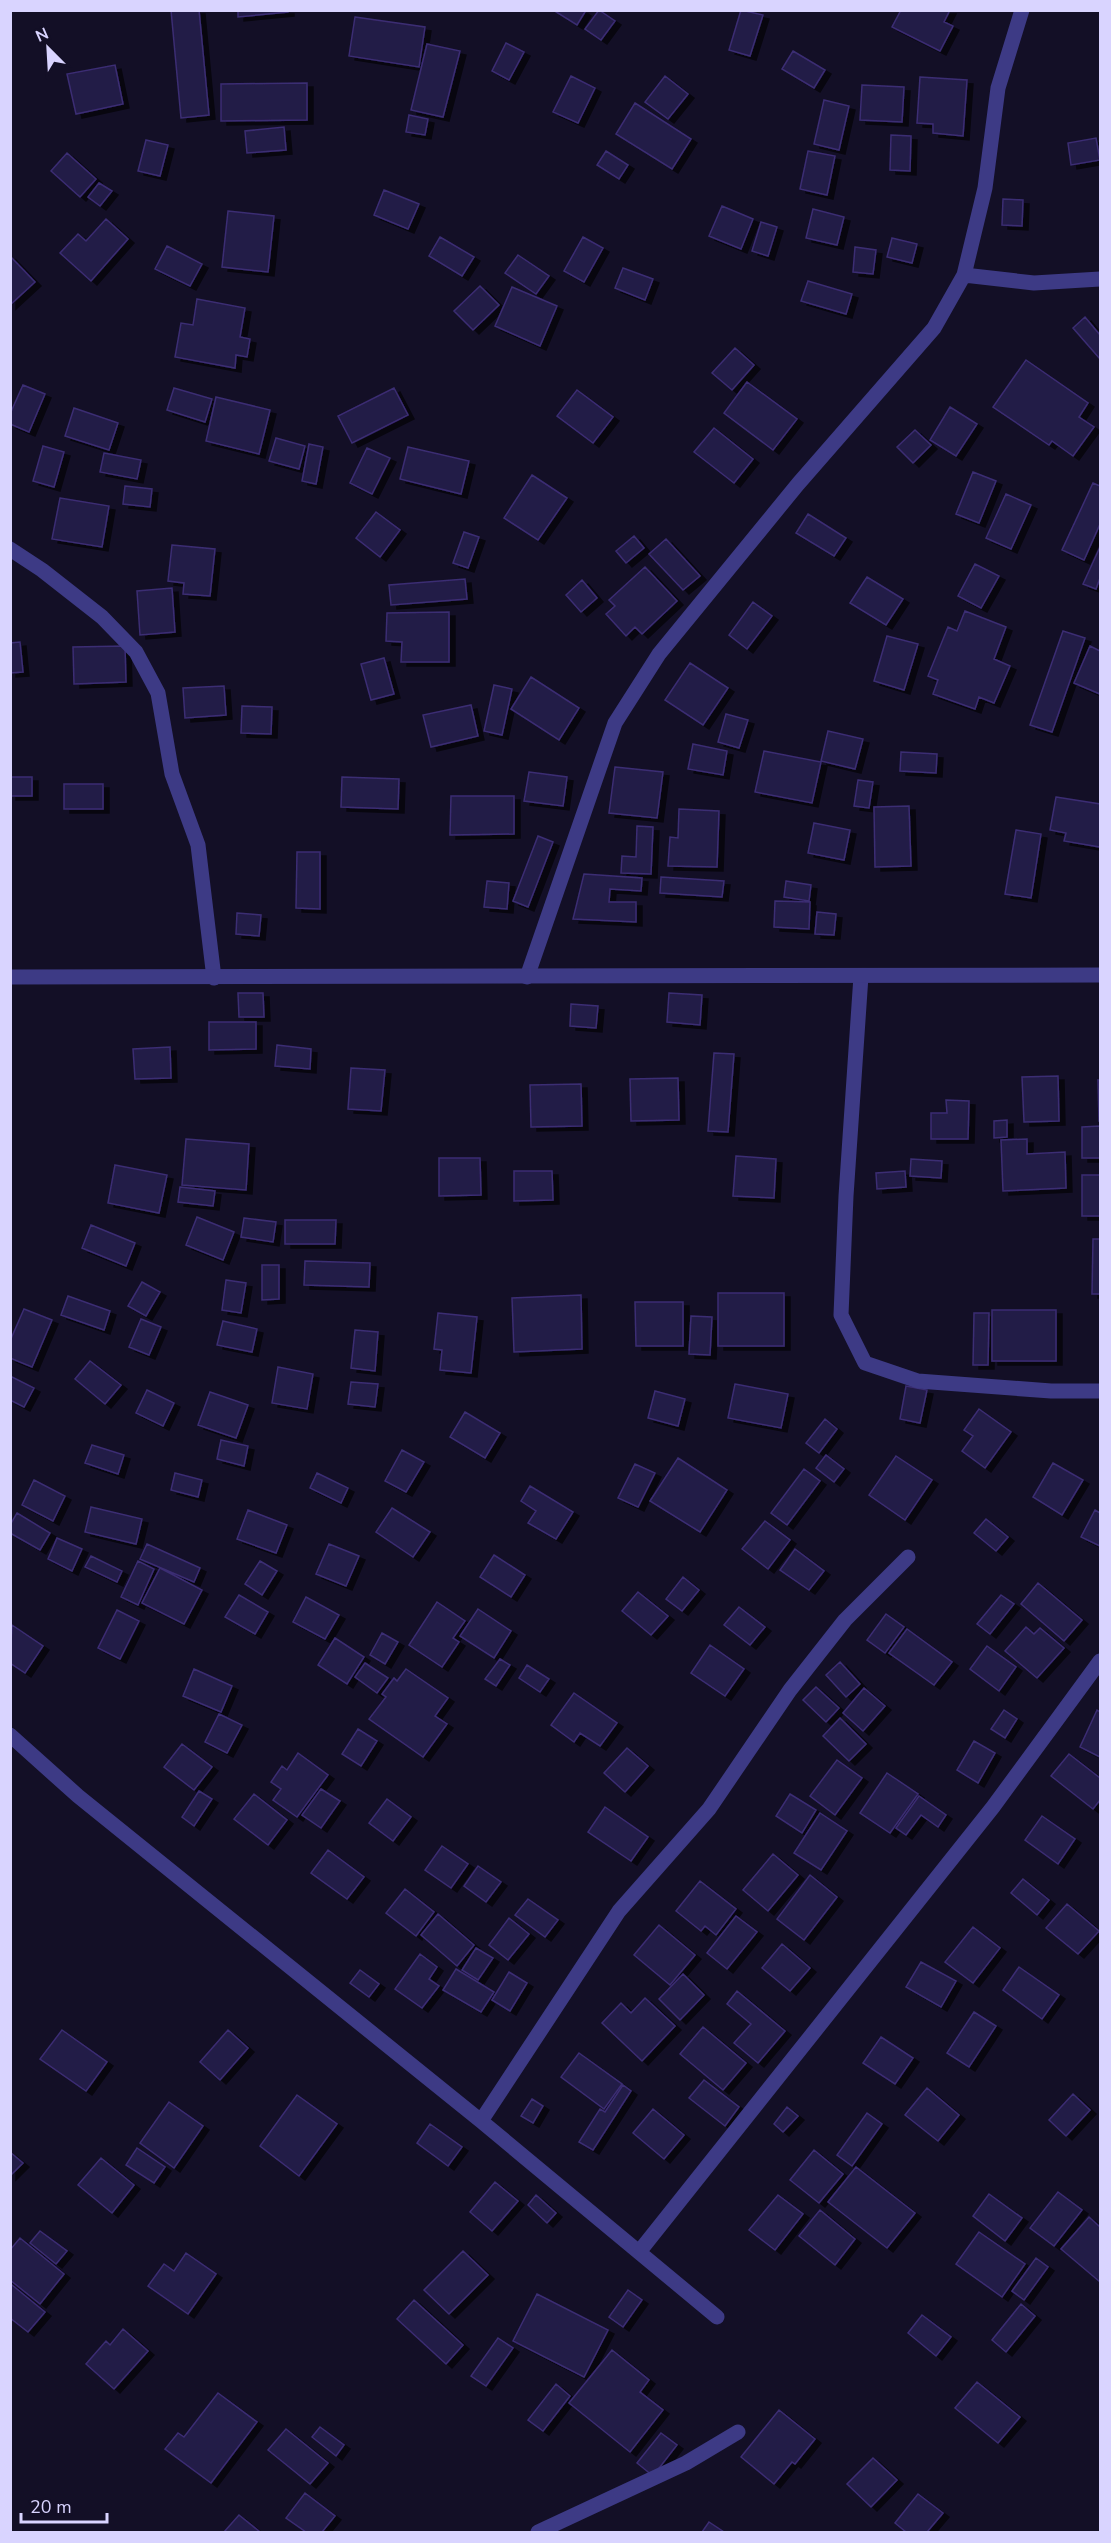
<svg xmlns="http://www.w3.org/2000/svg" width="1111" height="2543" font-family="'Nunito Sans',sans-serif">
  <defs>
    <filter id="shadow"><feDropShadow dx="6" dy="4" stdDeviation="0" flood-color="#0009"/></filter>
  </defs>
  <rect width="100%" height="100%" fill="#130f26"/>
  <path fill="#241b47" stroke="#3b2d73" stroke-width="1.5" filter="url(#shadow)" d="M171 10H199L209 115 181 118Z
    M238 10H288V12L238 17Z
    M553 10H582L585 12 577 25Z
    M599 10 615 21 601 40 585 29Z
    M741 10 763 15 750 56 729 50Z
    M901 10H950L944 22 953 26 940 51 892 27Z
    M355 17 425 27 419 67 349 56Z
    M506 43 524 52 509 80 492 71Z
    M427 44 460 51 443 117 411 110Z
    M793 51 825 70 814 88 782 69Z
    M115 65 123 104 76 114 67 74Z
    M571 76 595 88 578 123 553 112Z
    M665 76 688 94 668 119 645 102Z
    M920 77 967 80 963 136 933 133V124L917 123Z
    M307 83V120L221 121V84Z
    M862 85 904 87 902 122 860 120Z
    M824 100 849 106 839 150 814 144Z
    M635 103 691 139 672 169 616 134Z
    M409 115 428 119 425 135 406 132Z
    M284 127 286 150 247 153 245 131Z
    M891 135 911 136 910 171 890 170Z
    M1096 138 1100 160 1071 165 1068 143Z
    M146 140 168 145 160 176 138 171Z
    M606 151 628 165 619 179 597 165Z
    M808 151 835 156 827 195 800 189Z
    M67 153 96 179 80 197 51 171Z
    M99 183 112 191 100 206 88 197Z
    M384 190 419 204 408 229 374 215Z
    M1003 199 1023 200 1022 226 1002 225Z
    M722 206 753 219 741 249 709 236Z
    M813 209 844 217 837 245 806 238Z
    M228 211 274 216 268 272 222 267Z
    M106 219 128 239 91 281 60 253 78 234 86 241Z
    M761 222 777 227 768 256 752 251Z
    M440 237 474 257 462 276 429 256Z
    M583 237 603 248 584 282 564 271Z
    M892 238 917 244 912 263 887 257Z
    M167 246 202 264 190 286 155 269Z
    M855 247 876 250 873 274 853 272Z
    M518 255 549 276 536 294 505 273Z
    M10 256 35 282 10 305Z
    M623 268 653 279 645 300 615 288Z
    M808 281 852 294 846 314 801 301Z
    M480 286 499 305 473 330 454 311Z
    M512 287 557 306 540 346 495 326Z
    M197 299 245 308 240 337 250 339 247 357 236 355 235 368 175 357 181 323 193 325Z
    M1085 317 1100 335V359L1073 328Z
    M735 348 754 365 732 390 712 373Z
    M1026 360 1088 403 1079 417 1094 427 1073 456 1052 441 1049 445 993 407Z
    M747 382 797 419 773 450 724 413Z
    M23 385 45 394 29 432 10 424V414Z
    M174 388 212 399 205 422 167 410Z
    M394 388 408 415 352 443 338 416Z
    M577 390 613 417 593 443 557 416Z
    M216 397 270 410 259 454 206 441Z
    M950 407 977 424 956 456 930 440Z
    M74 408 118 423 109 450 65 436Z
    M714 428 753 459 734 483 694 452Z
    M915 430 931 445 913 463 897 447Z
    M276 438 305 446 299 469 269 461Z
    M309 444 323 447 316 484 302 481Z
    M43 446 64 452 54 487 33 481Z
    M408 447 469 461 461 494 400 479Z
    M367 448 390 458 372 494 350 483Z
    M104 453 141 460 137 479 100 472Z
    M973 472 996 481 979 523 956 514Z
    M532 475 567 498 538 540 504 518Z
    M1093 483 1100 486V524L1084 560 1062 550Z
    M125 486 152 489 150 507 123 504Z
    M1006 494 1031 505 1011 549 986 538Z
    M60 498 109 506 102 547 52 539Z
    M376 512 400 530 380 557 356 538Z
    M808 514 846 538 834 556 796 533Z
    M464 532 479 537 468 568 453 563Z
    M634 536 644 548 626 563 616 551Z
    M666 539 700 576 683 590 649 554Z
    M172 545 215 549 210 596 183 594 184 583 168 581Z
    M1100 547V578L1096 589 1083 584Z
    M975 564 999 576 981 608 958 596Z
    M645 567 677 601 642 634 635 627 626 636 606 614 615 606 609 600Z
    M867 577 903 599 886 625 850 603Z
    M465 579 467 599 391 605 389 585Z
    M582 580 597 598 581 612 566 595Z
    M172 588 175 632 140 635 137 591Z
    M753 602 772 616 747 649 729 635Z
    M965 611 1006 627 994 659 1010 666 994 703 979 697 975 709 933 694 938 680 928 676 948 627 957 631Z
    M449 612V662H401L402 642 386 641 387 613Z
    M1063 631 1085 638 1052 732 1030 725Z
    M887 636 918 644 904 690 874 681Z
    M20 642 23 672 10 673V643Z
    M125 646 126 682 74 684 73 647Z
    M1090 646 1100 651V694L1074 683Z
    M384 658 394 694 371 700 361 664Z
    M690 663 728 688 703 725 665 700Z
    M531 677 579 708 559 740 511 709Z
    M494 685 512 689 502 735 484 731Z
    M224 686 226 715 185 718 183 688Z
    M471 705 478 736 431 747 423 715Z
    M242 706 272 707 271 734 241 733Z
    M726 714 748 720 739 748 718 742Z
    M828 731 863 739 855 769 821 761Z
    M693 744 727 751 723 775 688 769Z
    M764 751 821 762 812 803 755 792Z
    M901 752 937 754 936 773 900 771Z
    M615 767 663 772 657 818 609 813Z
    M529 772 567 777 563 806 524 801Z
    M10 777H32V796H10Z
    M342 777 399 779 398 809 341 807Z
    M858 780 873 782 869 808 854 806Z
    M64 784H103V809H64Z
    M451 796H514V834L450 835Z
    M1056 797 1100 804V847L1064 841 1066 833 1050 830Z
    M909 806 911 866 875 867 874 807Z
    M679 809 719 811 717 867 668 866 670 837 678 838Z
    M814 823 850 830 844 860 808 853Z
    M637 826 653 827 651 874 621 873 622 856 636 857Z
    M1016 830 1041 834 1031 898 1005 894Z
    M538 836 553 842 528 907 513 901Z
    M297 852H320V909L296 908Z
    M584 874 642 878 641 891 610 889 609 902H636V922L573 919Z
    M661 877 724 881 722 897 660 893Z
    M487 881 509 883 507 909 484 907Z
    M786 881 811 885 809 901 784 897Z
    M775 901 810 902 809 929 774 927Z
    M817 912 836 914 834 935 815 934Z
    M237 913 261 915 259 936 236 934Z
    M238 993H263L264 1017H239Z
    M669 993 702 995 700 1025 667 1022Z
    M571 1004 598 1006 596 1028 570 1026Z
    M209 1022H256V1049L209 1050Z
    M277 1045 311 1049 310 1069 275 1066Z
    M170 1047 171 1078 135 1079 133 1049Z
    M714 1053 734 1054 728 1132 708 1131Z
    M351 1068 385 1070 381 1111 348 1109Z
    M1058 1076 1059 1121 1024 1122 1022 1077Z
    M678 1078 679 1120 631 1121 630 1079Z
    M1098 1080H1100V1121H1099Z
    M581 1084 582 1126 531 1127 530 1085Z
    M946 1100 969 1101 968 1139H931V1113H947Z
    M1007 1120V1137L994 1138V1121Z
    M1100 1126V1158H1082V1127Z
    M186 1139 249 1144 246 1190 182 1185Z
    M1027 1139V1154L1065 1152 1066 1188 1003 1191 1001 1140Z
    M736 1156 776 1159 774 1198 733 1196Z
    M439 1158H480L481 1195 439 1196Z
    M911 1159 942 1161 941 1178 910 1176Z
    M115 1165 167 1175 159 1213 108 1203Z
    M514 1171H552L553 1200 514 1201Z
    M905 1171 906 1187 877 1189 876 1173Z
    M1082 1175H1100V1216H1082Z
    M180 1187 215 1191 213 1206 178 1202Z
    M197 1217 234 1232 223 1260 186 1245Z
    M244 1218 276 1222 273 1242 241 1237Z
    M285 1220H336L335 1244H285Z
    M91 1225 135 1243 126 1266 82 1248Z
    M1093 1239H1100V1294H1092Z
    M305 1261 370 1263 369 1287 304 1285Z
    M262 1265H279V1299L262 1300Z
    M226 1280 246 1283 241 1313 222 1310Z
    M142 1282 160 1292 146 1316 128 1306Z
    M718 1293H784V1346H718Z
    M581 1295 582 1349 514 1352 512 1298Z
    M68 1296 110 1311 104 1330 61 1315Z
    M635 1302H683V1346H636Z
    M24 1309 52 1320 32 1367 10 1358V1341Z
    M992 1310H1056V1361H992Z
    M438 1313 477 1317 471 1373 440 1370 442 1350 434 1349Z
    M974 1313H989L988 1365H973Z
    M691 1316 712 1317 710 1355 689 1354Z
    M141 1319 161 1327 149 1355 129 1347Z
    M223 1321 257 1329 252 1352 217 1345Z
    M355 1330 378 1332 375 1371 351 1368Z
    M90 1361 121 1385 105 1404 75 1379Z
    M278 1367 313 1374 307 1409 272 1403Z
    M10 1376 34 1388 24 1407 10 1400Z
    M351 1382 378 1384 375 1407 348 1404Z
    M735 1384 788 1394 781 1428 728 1418Z
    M906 1386 927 1390 920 1423 900 1419Z
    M147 1390 174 1403 163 1426 136 1413Z
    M655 1391 685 1399 678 1426 648 1418Z
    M210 1392 248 1405 236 1438 198 1425Z
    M979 1409 1011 1432 985 1468 962 1451 973 1436 964 1430Z
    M465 1412 500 1433 485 1458 450 1437Z
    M825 1419 837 1429 819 1453 806 1443Z
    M221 1440 248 1446 244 1466 217 1459Z
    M92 1445 124 1455 118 1474 85 1463Z
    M402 1450 424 1462 406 1492 385 1481Z
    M826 1455 844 1469 834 1482 816 1468Z
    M896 1456 932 1480 905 1520 869 1495Z
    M678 1458 727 1490 700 1532 650 1501Z
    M1053 1463 1083 1480 1062 1515 1033 1497Z
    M635 1464 655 1473 638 1507 618 1498Z
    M804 1469 820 1481 787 1525 771 1513Z
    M175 1473 202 1480 198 1497 171 1490Z
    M317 1473 348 1488 341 1503 310 1488Z
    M34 1480 65 1496 53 1521 22 1505Z
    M530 1486 573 1512 556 1539 528 1523 536 1511 521 1501Z
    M91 1507 142 1519 136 1544 85 1532Z
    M392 1508 430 1532 413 1557 376 1532Z
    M248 1510 287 1525 276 1553 237 1539Z
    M1095 1510 1100 1513V1546L1081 1537Z
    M17 1513 50 1533 40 1550 10 1533V1525Z
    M986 1519 1008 1537 996 1551 974 1533Z
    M765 1521 790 1540 768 1569 742 1549Z
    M57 1538 82 1549 72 1571 48 1559Z
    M147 1544 200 1568 194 1582 140 1559Z
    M329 1544 359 1556 346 1586 316 1574Z
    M795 1549 824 1571 809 1590 780 1570Z
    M494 1555 525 1575 511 1597 480 1577Z
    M91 1556 122 1571 117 1582 85 1567Z
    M138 1561 154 1569 138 1605 121 1597Z
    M260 1561 277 1571 262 1595 245 1584Z
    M160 1568 202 1590 184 1624 142 1603Z
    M683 1577 699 1590 682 1611 666 1599Z
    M1038 1583 1082 1620 1064 1641 1021 1604Z
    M638 1592 668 1616 651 1635 622 1611Z
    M239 1595 268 1612 255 1634 225 1617Z
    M1001 1595 1014 1604 990 1634 977 1624Z
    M306 1597 339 1615 325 1639 293 1622Z
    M437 1602 465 1621 453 1638 459 1642 442 1667 409 1645Z
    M739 1607 765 1627 750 1645 724 1625Z
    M478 1609 511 1631 494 1658 460 1636Z
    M117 1610 139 1621 120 1659 98 1648Z
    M886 1614 904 1627 885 1653 867 1640Z
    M12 1625 43 1646 25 1673 10 1663Z
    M1026 1627 1034 1634 1040 1628 1064 1648 1037 1678 1005 1651Z
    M907 1629 952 1662 934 1685 889 1653Z
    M382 1633 398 1642 385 1664 370 1655Z
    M335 1638 364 1657 347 1684 318 1665Z
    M710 1645 744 1669 725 1696 691 1673Z
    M987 1646 1016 1667 999 1691 970 1669Z
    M500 1659 510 1665 496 1686 485 1679Z
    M840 1662 860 1684 846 1697 826 1675Z
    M365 1663 388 1678 377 1693 355 1677Z
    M527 1665 549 1679 540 1692 519 1678Z
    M194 1669 232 1686 221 1712 183 1696Z
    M406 1669 448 1698 435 1716 447 1724 423 1757 369 1719 386 1697 382 1694 394 1678 397 1681Z
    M816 1687 839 1708 826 1722 803 1700Z
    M864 1688 885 1706 863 1731 843 1713Z
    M574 1693 617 1723 600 1746 580 1733 574 1742 551 1725Z
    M1004 1710 1017 1719 1005 1738 991 1729Z
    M1097 1710 1100 1712V1757L1080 1747Z
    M219 1714 242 1725 227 1753 205 1742Z
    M840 1718 866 1744 849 1761 823 1736Z
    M358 1729 377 1741 361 1766 342 1754Z
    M974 1741 995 1753 978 1783 957 1770Z
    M182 1744 212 1767 194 1790 164 1767Z
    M627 1748 648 1766 625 1792 604 1773Z
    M298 1753 328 1775 297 1817 273 1800 281 1789 271 1782 282 1766 287 1770Z
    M1069 1754 1100 1778V1800L1093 1809 1051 1776Z
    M837 1760 862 1778 835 1815 810 1796Z
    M887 1773 918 1794 890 1833 860 1813Z
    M321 1789 340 1801 321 1828 302 1815Z
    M199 1791 212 1799 194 1826 182 1817Z
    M254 1794 287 1820 268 1845 234 1819Z
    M790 1794 816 1810 802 1833 776 1816Z
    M919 1796 946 1815 938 1827 921 1815 906 1835 896 1828Z
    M387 1799 411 1817 393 1841 369 1823Z
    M605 1807 648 1837 631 1861 588 1832Z
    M820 1813 847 1831 821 1870 794 1853Z
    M1042 1816 1075 1839 1058 1864 1025 1840Z
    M442 1846 468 1864 451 1888 425 1870Z
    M328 1850 364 1877 347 1899 311 1873Z
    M773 1854 798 1875 768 1911 743 1890Z
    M478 1866 501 1882 486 1902 464 1886Z
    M810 1875 837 1897 804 1940 777 1919Z
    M1023 1879 1049 1900 1037 1915 1011 1893Z
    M700 1881 736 1909 716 1935 705 1926 701 1931 676 1911Z
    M405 1889 434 1912 416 1936 386 1913Z
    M528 1899 558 1920 545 1937 515 1915Z
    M1067 1904 1099 1931 1078 1954 1046 1928Z
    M438 1914 474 1945 457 1966 421 1935Z
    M736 1916 757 1932 727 1969 707 1953Z
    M509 1918 529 1934 508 1960 489 1945Z
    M659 1925 695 1955 670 1985 634 1955Z
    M973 1927 1000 1948 973 1983 945 1962Z
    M782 1944 810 1968 790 1991 762 1968Z
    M476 1948 493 1958 478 1980 462 1970Z
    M420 1954 437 1967 429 1979 439 1986 422 2008 395 1989Z
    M921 1962 956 1981 941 2007 906 1987Z
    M1019 1967 1059 1995 1042 2019 1003 1990Z
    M456 1969 494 1992 481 2012 443 1990Z
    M360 1970 379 1984 369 1997 350 1983Z
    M509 1972 527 1983 510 2011 492 2000Z
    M683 1974 704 1995 680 2020 659 1999Z
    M737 1991 785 2031 758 2063 734 2043 751 2024 727 2004Z
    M645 1998 675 2026 642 2061 602 2023 621 2003 631 2013Z
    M974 2012 996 2026 969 2067 947 2053Z
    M703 2027 746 2063 723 2090 680 2054Z
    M62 2030 107 2062 86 2091 40 2059Z
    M228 2030 248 2048 220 2080 200 2062Z
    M881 2037 913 2058 895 2084 863 2063Z
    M579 2053 622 2084 604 2109 561 2077Z
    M704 2080 739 2107 725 2126 689 2098Z
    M623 2085 631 2091 593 2150 579 2142 600 2109 605 2112Z
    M927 2088 959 2115 938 2141 905 2115Z
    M1073 2094 1090 2110 1066 2136 1049 2120Z
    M297 2095 337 2124 299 2176 260 2146Z
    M532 2099 543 2106 533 2123 521 2116Z
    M169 2102 203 2126 174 2168 140 2143Z
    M787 2107 798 2116 783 2132 774 2124Z
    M653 2109 684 2135 664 2159 633 2133Z
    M867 2113 882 2124 852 2166 837 2155Z
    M430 2124 462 2147 448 2166 417 2143Z
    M137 2148 165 2167 154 2183 126 2165Z
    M814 2150 843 2174 819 2203 790 2180Z
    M10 2152 23 2163 10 2176Z
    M101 2158 134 2185 112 2213 78 2185Z
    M856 2167 915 2213 887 2248 828 2202Z
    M495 2182 518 2201 492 2231 470 2212Z
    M1058 2192 1082 2210 1054 2246 1030 2228Z
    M989 2194 1022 2218 1005 2241 973 2216Z
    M536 2195 556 2213 547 2223 528 2205Z
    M778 2195 803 2214 775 2250 749 2230Z
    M820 2210 855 2239 835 2265 799 2236Z
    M1089 2217 1100 2227V2282L1061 2249Z
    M40 2231 67 2251 56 2264 30 2243Z
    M979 2232 1025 2264 1002 2297 956 2264Z
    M20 2238 64 2274 40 2304 10 2280V2250Z
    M463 2251 488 2275 449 2314 424 2290Z
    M186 2253 216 2274 188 2314 148 2286 164 2264 174 2271Z
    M1036 2258 1048 2267 1024 2300 1012 2291Z
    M12 2285 45 2312 28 2332 10 2318V2287Z
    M628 2290 642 2300 623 2327 609 2317Z
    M537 2294 608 2330 584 2377 513 2341Z
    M414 2300 463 2345 446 2364 397 2319Z
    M1021 2304 1035 2316 1006 2352 992 2340Z
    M922 2315 951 2337 936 2356 908 2333Z
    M123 2329 148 2351 114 2389 86 2364 106 2341 110 2345Z
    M498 2338 513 2348 486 2386 471 2376Z
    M612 2350 649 2380 640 2392 663 2410 630 2452 569 2403Z
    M977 2382 1020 2417 998 2443 955 2408Z
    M556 2384 570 2396 543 2431 528 2420Z
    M218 2393 257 2422 211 2483 165 2449 178 2433 184 2437Z
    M779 2410 815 2439 795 2464 792 2462 774 2484 741 2457Z
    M320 2427 344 2445 336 2456 312 2437Z
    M286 2429 328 2463 310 2484 268 2450Z
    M661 2433 677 2445 653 2476 637 2463Z
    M873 2458 897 2480 871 2507 847 2484Z
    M305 2493 335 2516 322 2532H306L286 2518Z
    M918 2494 943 2513 927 2532H906L895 2523Z
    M239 2515 260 2532H224Z
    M709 2522 724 2532H702Z"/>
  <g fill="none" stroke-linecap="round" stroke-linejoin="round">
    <path stroke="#3d3a85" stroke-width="15" d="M964 275 1034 283 1100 279
      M10 549 42 570 102 617 136 652 158 693 172 774 198 845 214 978
      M861 976 846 1196 841 1315 865 1363 918 1381 1051 1391H1100
      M527 977 615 723 659 654 798 484 934 328 964 275 985 188 998 88 1022 10
      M10 1735 78 1796 481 2121 717 2317
      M481 2121 619 1911 709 1809 790 1690 845 1620 908 1557
      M639 2252 993 1807 1100 1661
      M538 2532 686 2463 738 2432"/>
    <path stroke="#3d3a85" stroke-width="15" d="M10 977 1100 975"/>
  </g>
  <rect width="1111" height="2543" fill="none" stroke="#d9d4ff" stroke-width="24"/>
  <g transform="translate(48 48) rotate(336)" stroke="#130f26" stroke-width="4.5" paint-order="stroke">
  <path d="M0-4.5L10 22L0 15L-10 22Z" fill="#d9d4ff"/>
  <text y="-9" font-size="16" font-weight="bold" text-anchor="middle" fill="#d9d4ff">N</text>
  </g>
  <path d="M21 2513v9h86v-9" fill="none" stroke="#d9d4ff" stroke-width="3"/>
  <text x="30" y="2513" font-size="18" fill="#d9d4ff" stroke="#130f26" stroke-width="4.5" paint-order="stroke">20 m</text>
</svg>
